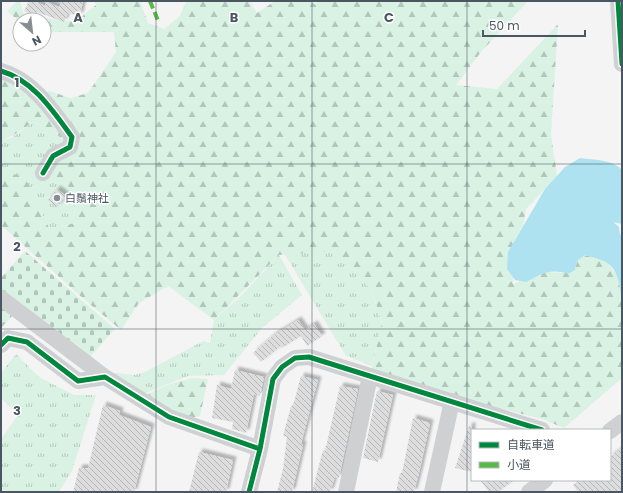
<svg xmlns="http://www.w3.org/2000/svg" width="623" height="493" font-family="Poppins,'Noto Sans JP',sans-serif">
  <defs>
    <pattern id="grass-tufts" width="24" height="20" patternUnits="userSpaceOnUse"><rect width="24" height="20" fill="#d9f2e3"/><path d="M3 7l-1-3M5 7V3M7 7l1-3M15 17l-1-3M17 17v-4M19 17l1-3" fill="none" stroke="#b2c7bb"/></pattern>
    <pattern id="forest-firs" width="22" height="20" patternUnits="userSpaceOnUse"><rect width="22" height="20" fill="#d9f2e3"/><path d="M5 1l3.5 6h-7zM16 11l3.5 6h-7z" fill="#b2c7bb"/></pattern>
    <pattern id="cemetery-stones" width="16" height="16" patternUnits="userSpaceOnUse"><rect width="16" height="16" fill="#d9f2e3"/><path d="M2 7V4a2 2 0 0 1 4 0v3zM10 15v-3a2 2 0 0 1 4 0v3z" fill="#b2c7bb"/></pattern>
    <pattern id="building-back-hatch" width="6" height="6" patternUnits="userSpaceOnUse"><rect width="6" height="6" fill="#ddddde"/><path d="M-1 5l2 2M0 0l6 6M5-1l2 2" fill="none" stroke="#b5b6b7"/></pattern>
    <filter id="shadow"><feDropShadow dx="3.5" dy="-3.5" stdDeviation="1" flood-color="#0004"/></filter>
  </defs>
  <rect width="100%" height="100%" fill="#f4f4f4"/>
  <path fill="url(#grass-tufts)" d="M33 122 55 132 70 147 75 190 74 223 50 230 24 176 1 174V141L11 138Z
    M335 251 369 283 382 323 372 366 346 356 284 253Z
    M279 255 302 295 262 328 224 375 188 376 143 394 107 372 134 375 145 372 203 341 210 343 214 320 242 295Z
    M16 354 39 377 74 395H96L72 471 59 492H1V439L18 415 1 398V373Z"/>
  <path fill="url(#forest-firs)" d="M17 1H20L24 15 75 22 96 5 94 1H140L148 23 164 29 180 16 186 1H249L257 13 275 1H311L314 4 319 1H528L481 52 456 85 497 89 558 24 551 134 557 176 526 209 523 226 514 241 513 284 545 272 564 273 575 270 577 261 585 255 606 261 616 274 622 293V378L564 428 542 419 370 376 382 323 372 291 335 251 279 255 214 320 168 286 139 303 121 330 86 301 2 226 1 221V174L24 175 50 230 74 223 75 190 43 173 69 147 55 132 33 122 12 136 1 141V76L30 97 49 91 71 98 88 93 116 52 114 32H44V20H20V22L7 11Z
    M192 378 208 379 200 416 190 418 161 406 148 394 167 385Z"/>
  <path fill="url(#cemetery-stones)" d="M25 251 115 329 89 358 1 291V278Z
    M1 308 13 315 1 328Z"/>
  <path fill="#aee2f0" d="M580 158C594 160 612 159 622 170V224L613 222 619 227 620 234 622 236V295C619 290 620 285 618 280 614 261 601 260 585 255L577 261 575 270 568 274C550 268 542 274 526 282L515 280 507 269 508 252 545 189 565 167Z"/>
  <path fill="url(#building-back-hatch)" filter="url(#shadow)" d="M29 1H35L45 6 46 2 59 7 62 1H83L80 16 68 13 64 22 37 12 35 16 24 11Z
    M57 189 66 196 57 207 48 200Z
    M298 320 305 330 314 324 322 336 307 346 301 336 282 348 281 346 261 362 253 353 274 335Z
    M235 370 264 377 260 396 254 394 246 433 232 429 233 422 212 418 217 385 231 389Z
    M301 376 318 380 301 444 303 445 292 492H277L283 469 287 437 283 436 291 406H293Z
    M340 386 358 389 339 478 335 477 330 492H312L323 450 325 451Z
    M377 391 393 395 378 462 363 458Z
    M103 405 120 411 119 415 151 427 134 492H73L79 468H88Z
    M413 418 430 423 420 469 414 492H396L400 473H402Z
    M469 426H472V472L455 468Z
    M622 448V492H578L573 485 579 480H610V457Z
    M199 452 233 460 226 492H189Z
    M480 480H514L498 492H489Z"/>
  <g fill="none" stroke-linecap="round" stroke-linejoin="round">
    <path stroke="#ced0d2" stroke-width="16" d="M618 1 622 64
      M1 71C33 80 53 111 72 137L70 147 53 156 43 173
      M1 298 105 377
      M1 345 8 338 27 342 78 381 105 377 169 417 260 449
      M610 431 622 422
      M249 492 260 449 273 379 282 367 295 358 309 357 542 430
      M346 492 370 376
      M432 492 452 401
      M529 492 545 480"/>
    <path stroke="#58b947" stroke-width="4" stroke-dasharray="8 4" stroke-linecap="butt" d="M150 1 159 23"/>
    <g stroke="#fff" stroke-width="8">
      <path id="cycleway" d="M618 1 622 64
        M1 71C33 80 53 111 72 137L70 147 53 156 43 173
        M1 345 8 338 27 342 78 381 105 377 169 417 260 449
        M249 492 260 449 273 379 282 367 295 358 309 357 542 430"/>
    </g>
    <use href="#cycleway" stroke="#00873e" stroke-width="5"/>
  </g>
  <path fill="none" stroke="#4a5661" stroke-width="1" stroke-opacity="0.55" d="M156 1V492M312 1V492M467 1V492M1 164H622M1 329H622"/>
  <circle fill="#868d94" stroke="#fff" stroke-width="1.5" cx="57" cy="198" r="4"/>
  <g text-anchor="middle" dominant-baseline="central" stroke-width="3" stroke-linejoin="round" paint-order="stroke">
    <g font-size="11" fill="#4a5661" stroke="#fff" text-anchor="start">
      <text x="65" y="198">白鬚神社</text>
    </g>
  </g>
  <g font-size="13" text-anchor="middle" font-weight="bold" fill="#4a5661" stroke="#fff" stroke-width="3" stroke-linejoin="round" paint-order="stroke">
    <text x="78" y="22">A</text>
    <text x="234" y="22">B</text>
    <text x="389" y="22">C</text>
    <text x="17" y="87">1</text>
    <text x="17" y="251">2</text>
    <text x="17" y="415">3</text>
  </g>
  <rect width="623" height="493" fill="none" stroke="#4a5661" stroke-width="4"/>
  <rect x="471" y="429" width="140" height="52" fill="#ffffff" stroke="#b7bbc0"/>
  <rect x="479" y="442" width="20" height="6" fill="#00873e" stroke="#b7bbc0"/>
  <text x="507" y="449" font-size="12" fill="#4a5661">自転車道</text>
  <rect x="479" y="462" width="20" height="6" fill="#58b947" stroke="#b7bbc0"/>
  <text x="507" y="469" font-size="12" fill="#4a5661">小道</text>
  <g transform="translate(32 32) rotate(152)"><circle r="19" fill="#ffffff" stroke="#b7bbc0"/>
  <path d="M0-3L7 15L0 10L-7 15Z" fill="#868d94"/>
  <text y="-6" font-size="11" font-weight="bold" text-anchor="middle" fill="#4a5661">N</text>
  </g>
  <path d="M483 30v6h102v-6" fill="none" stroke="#4a5661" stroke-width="2"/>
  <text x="489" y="30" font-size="12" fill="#4a5661" stroke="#ffffff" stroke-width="3" paint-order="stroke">50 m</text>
</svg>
